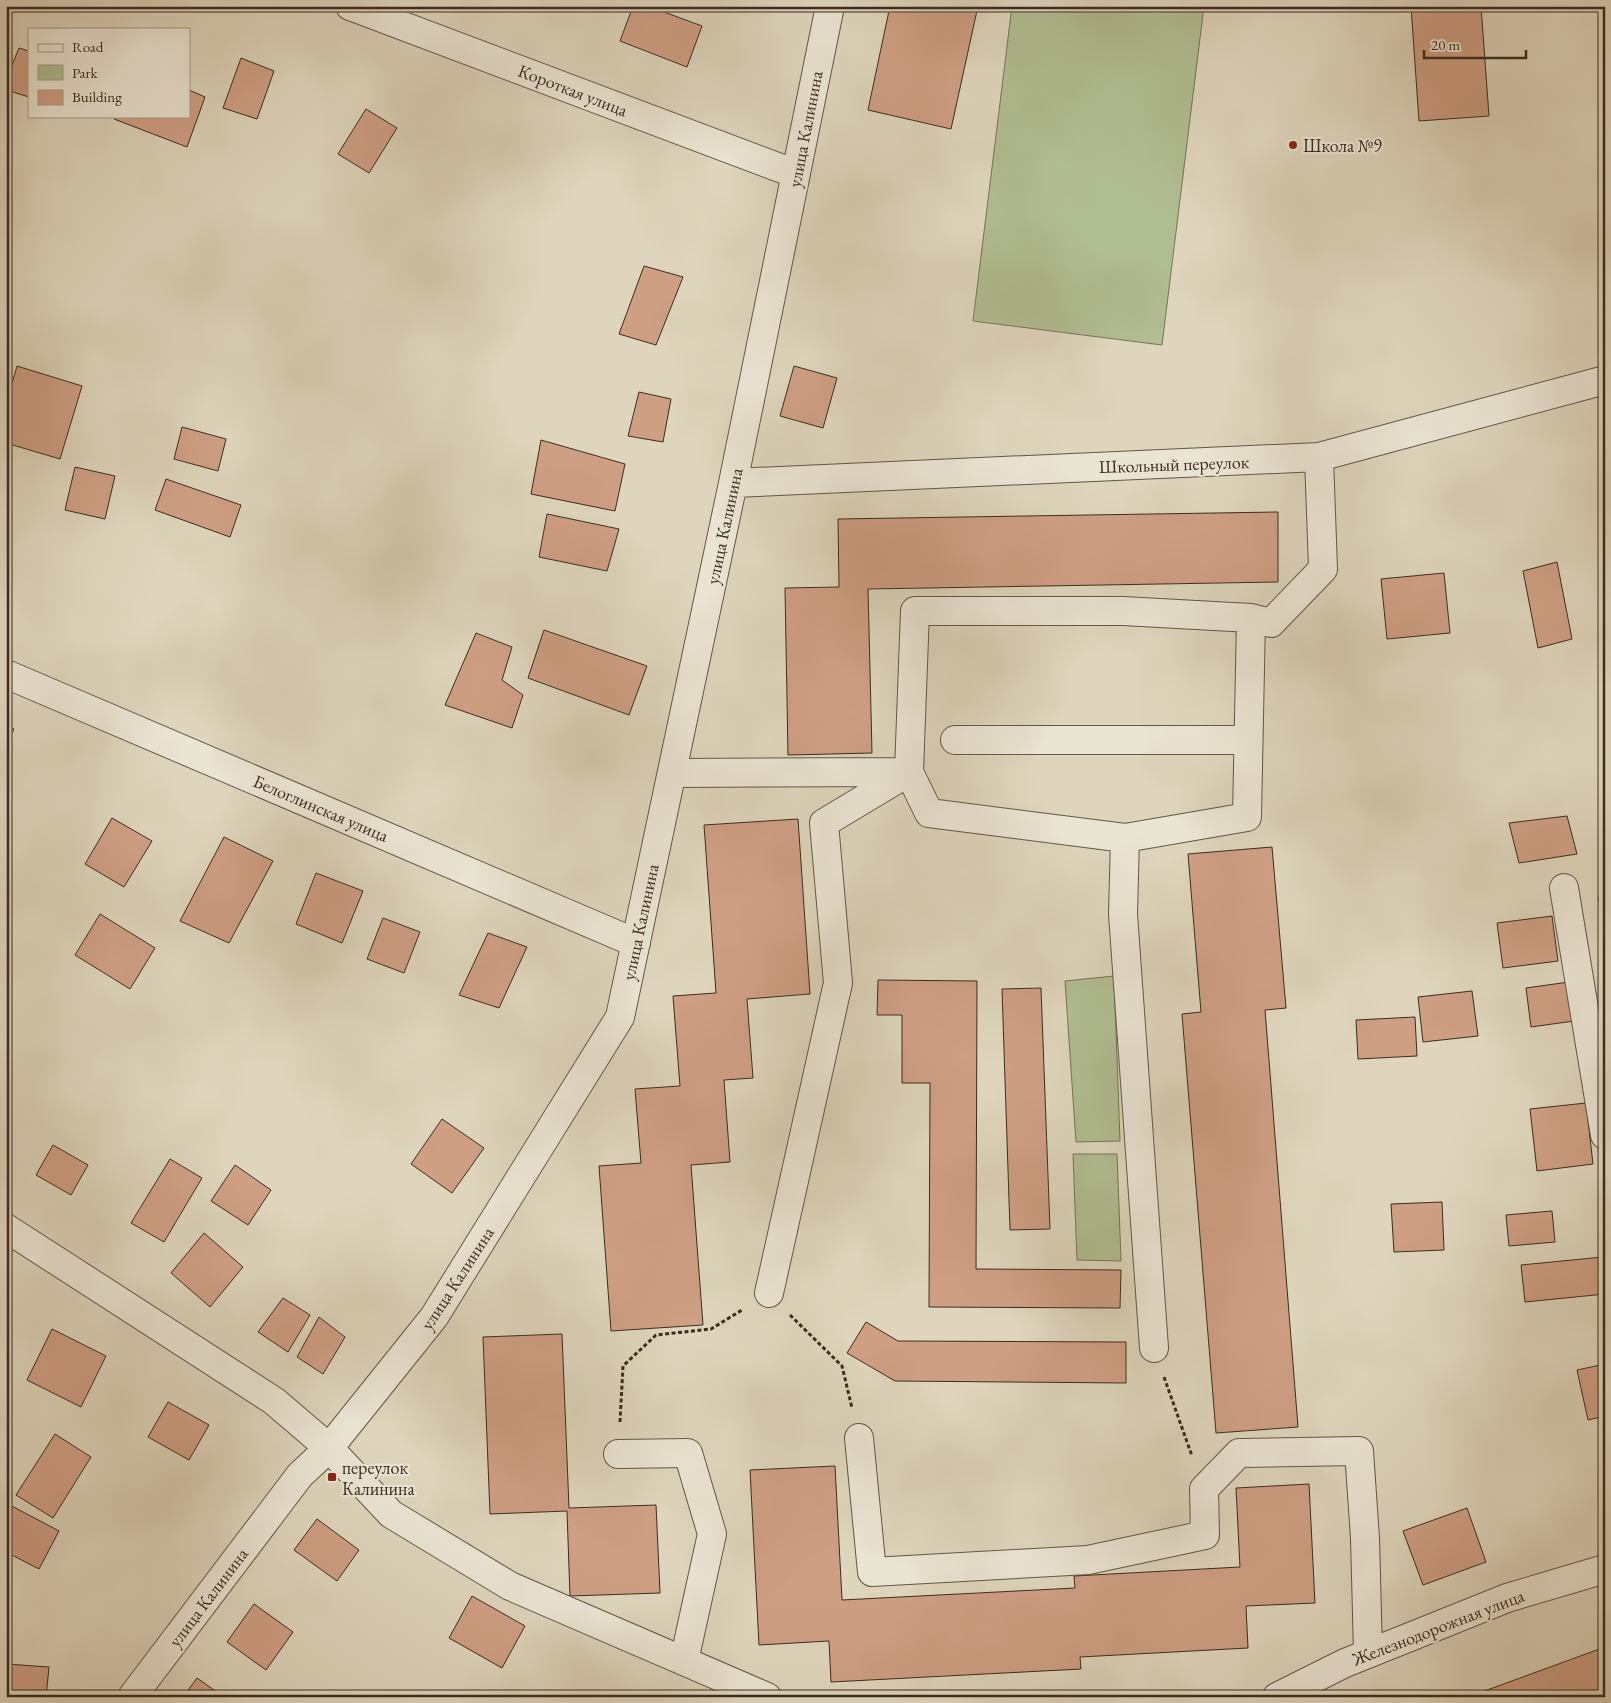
<svg xmlns="http://www.w3.org/2000/svg" width="1611" height="1703" font-family="'EB Garamond',serif">
  <rect width="100%" height="100%" fill="#ded5bc"/>
  <filter id="stains"><feTurbulence type="fractalNoise" baseFrequency=".004" numOctaves="4"/><feColorMatrix values="0 0 0 0 .2 0 0 0 0 .09 0 0 0 0 .02 0 0 0 .5 -.17"/></filter>
  <radialGradient id="worn" r=".72"><stop offset=".6" stop-color="#630" stop-opacity="0"/><stop offset="1" stop-color="#630" stop-opacity=".3"/></radialGradient>
  <path fill="#b0bd91" stroke="#767458" d="M1012 6H1204L1162 345 973 321Z
    M1114 976 1120 1141 1076 1142 1065 981Z
    M1073 1154H1117L1121 1261 1077 1260Z"/>
  <path fill="#cf9f84" stroke="#3c2c20" d="M633 6H648L702 26 687 67 620 41Z
    M890 6H978L951 129 868 110Z
    M1411 6H1481L1489 116 1419 121Z
    M19 48 29 51V97L6 90V80Z
    M241 58 274 71 257 119 223 108Z
    M189 90 205 97 187 147 114 119 115 116H189Z
    M366 109 397 128 369 173 338 154Z
    M644 266 683 277 656 345 619 334Z
    M17 366 82 386 60 459 6 443V405Z
    M794 366 837 378 823 428 780 416Z
    M639 392 671 399 663 442 628 436Z
    M182 427 226 439 218 471 174 459Z
    M541 440 625 464 615 511 531 494Z
    M75 467 115 476 105 519 65 510Z
    M166 479 241 505 230 537 155 510Z
    M1278 512V582L868 589 872 753 788 755 785 588 839 587 838 519Z
    M547 514 619 529 607 571 539 557Z
    M1557 562 1572 639 1538 648 1523 571Z
    M1444 573 1450 633 1387 639 1381 579Z
    M544 630 647 666 629 715 528 678Z
    M476 633 512 647 502 680 523 695 512 728 445 705Z
    M6 725 14 729 6 746Z
    M1567 816 1577 854 1519 863 1509 823Z
    M112 818 152 841 124 887 85 864Z
    M798 819 810 994 747 999 753 1078 724 1080 730 1162 691 1165 703 1325 611 1331 599 1166 641 1163 635 1089 680 1086 673 996 716 993 704 825Z
    M224 837 273 861 229 943 180 921Z
    M1272 847 1286 1008 1265 1010 1298 1427 1216 1433 1182 1014 1201 1012 1188 854Z
    M316 873 363 891 342 943 296 924Z
    M1605 896V922L1598 898Z
    M100 914 155 948 130 989 75 955Z
    M1552 916 1558 961 1503 968 1497 923Z
    M383 918 420 932 404 973 367 959Z
    M488 933 527 947 499 1008 459 995Z
    M878 980 977 981 976 1269 1121 1270 1120 1308 929 1307 930 1083H902V1015H877Z
    M1569 982 1574 1021 1531 1027 1526 988Z
    M1041 988 1050 1229 1010 1230 1002 989Z
    M1472 991 1478 1036 1423 1042 1418 997Z
    M1415 1017 1417 1056 1358 1059 1356 1020Z
    M1586 1103 1593 1164 1537 1171 1530 1109Z
    M442 1119 484 1148 452 1193 411 1164Z
    M53 1145 88 1165 71 1195 36 1175Z
    M170 1159 202 1178 164 1242 131 1223Z
    M235 1165 271 1190 248 1225 211 1201Z
    M1442 1202 1444 1250 1394 1252 1391 1204Z
    M1552 1211 1555 1242 1509 1246 1506 1215Z
    M204 1233 243 1267 210 1307 171 1273Z
    M1603 1257 1605 1294 1525 1302 1521 1265Z
    M283 1298 310 1315 288 1352 258 1332Z
    M319 1317 345 1337 323 1374 297 1357Z
    M866 1322 898 1341 1126 1342V1383L895 1381 847 1353Z
    M52 1329 106 1356 81 1407 27 1380Z
    M562 1334 569 1508 656 1505 660 1593 570 1596 567 1511 490 1514 483 1337Z
    M1605 1364V1416L1588 1420 1577 1370Z
    M168 1402 209 1425 189 1460 148 1437Z
    M55 1434 91 1457 53 1518 16 1495Z
    M835 1466 842 1600 1075 1588 1074 1576 1240 1567 1236 1488 1309 1484 1315 1603 1246 1606 1248 1648 1080 1657 1081 1669 831 1682 829 1641 759 1645 750 1470Z
    M6 1503 59 1531 39 1569 6 1552Z
    M1467 1508 1486 1562 1423 1585 1403 1531Z
    M317 1519 359 1550 337 1581 294 1550Z
    M472 1596 525 1626 502 1668 449 1638Z
    M254 1604 293 1632 266 1670 227 1642Z
    M1605 1647V1693L1595 1697H1468Z
    M6 1664 49 1667 46 1697H6Z
    M197 1678 224 1697H183Z"/>
  <g fill="none" stroke-linecap="round" stroke-linejoin="round">
    <g stroke="#645647" stroke-width="30">
      <path id="minor" d="M350 6 796 174
        M733 483 1319 457 1605 380
        M6 674 636 943
        M955 740H1247
        M672 773 909 772 915 611H1123L1251 618
        M1564 888 1605 1135
        M6 1228 274 1401 329 1448 391 1514 510 1586 767 1697
        M769 1293 838 983 824 823 909 772 929 813 1125 838
        M1154 1348 1123 914 1125 838 1247 817 1251 618 1271 623 1323 569 1319 457
        M859 1438 872 1572 1088 1560 1205 1535 1204 1489 1239 1453 1359 1451 1365 1538 1368 1653
        M618 1454 688 1453 712 1534 684 1661
        M132 1697 300 1475 329 1448 434 1317 620 1017 733 483 830 6
        M1277 1697 1345 1663 1507 1598 1605 1569"/>
    </g>
    <path stroke="#3c2c20" stroke-width="3" stroke-dasharray="4 2.5" stroke-linecap="butt" d="M790 1315 842 1366 852 1408
      M1164 1377 1192 1456
      M620 1422 623 1366 656 1335 711 1329 742 1310"/>
    <use href="#minor" stroke="#eae4d3" stroke-width="28"/>
  </g>
  <g fill="#8f2418" stroke="#eae4d3" stroke-width="2">
    <circle cx="1293" cy="145" r="5"/>
    <rect x="327" y="1472" width="10" height="10" rx="2.5"/>
  </g>
  <g text-anchor="middle" dominant-baseline="central" stroke-width="4.5" stroke-linejoin="round" paint-order="stroke">
    <g font-size="18" fill="#3c2c20" stroke="#eae4d3">
      <text transform="translate(573 90) rotate(21)">Короткая улица</text>
      <text transform="translate(805 129) rotate(-79)">улица Калинина</text>
      <text transform="translate(1174 464) rotate(-2)">Школьный переулок</text>
      <text transform="translate(724 526) rotate(-78)">улица Калинина</text>
      <text transform="translate(321 808) rotate(23)">Белоглинская улица</text>
      <text transform="translate(640 922) rotate(-78)">улица Калинина</text>
      <text transform="translate(457 1278) rotate(-57)">улица Калинина</text>
      <text transform="translate(208 1597) rotate(-53)">улица Калинина</text>
      <text transform="translate(1438 1627) rotate(-21)">Железнодорожная улица</text>
    </g>
    <g font-size="18" fill="#3c2c20" stroke="#eae4d3" text-anchor="start">
      <text x="1303" y="145">Школа №9</text>
      <text x="342" y="1467">переулок<tspan x="342" dy="21">Калинина</tspan></text>
    </g>
  </g>
  <rect width="1611" height="1703" fill="none" stroke="#ded5bc" stroke-width="25"/>
  <rect x="8" y="8" width="1596" height="1688" fill="none" stroke="#3c2c20" stroke-width="2.5"/>
  <rect x="12" y="12" width="1586" height="1678" fill="none" stroke="#3c2c20"/>
  <rect x="28" y="28" width="162" height="90" fill="#eae4d3" stroke="#a49a8b"/>
  <rect x="38" y="44" width="25" height="8" fill="#eae4d3" stroke="#a49a8b"/>
  <text x="72" y="52" font-size="15" fill="#3c2c20">Road</text>
  <rect x="38" y="65" width="25" height="15" fill="#b0bd91" stroke="#a49a8b"/>
  <text x="72" y="78" font-size="15" fill="#3c2c20">Park</text>
  <rect x="38" y="90" width="25" height="15" fill="#cf9f84" stroke="#a49a8b"/>
  <text x="72" y="102" font-size="15" fill="#3c2c20">Building</text>
  <path d="M1424 50v8h102v-8" fill="none" stroke="#3c2c20" stroke-width="2.5"/>
  <text x="1431" y="50" font-size="15" fill="#3c2c20" stroke="#eae4d3" stroke-width="4" paint-order="stroke">20 m</text>
  <rect width="100%" height="100%" filter="url(#stains)"/>
  <rect width="100%" height="100%" fill="url(#worn)"/>
</svg>
